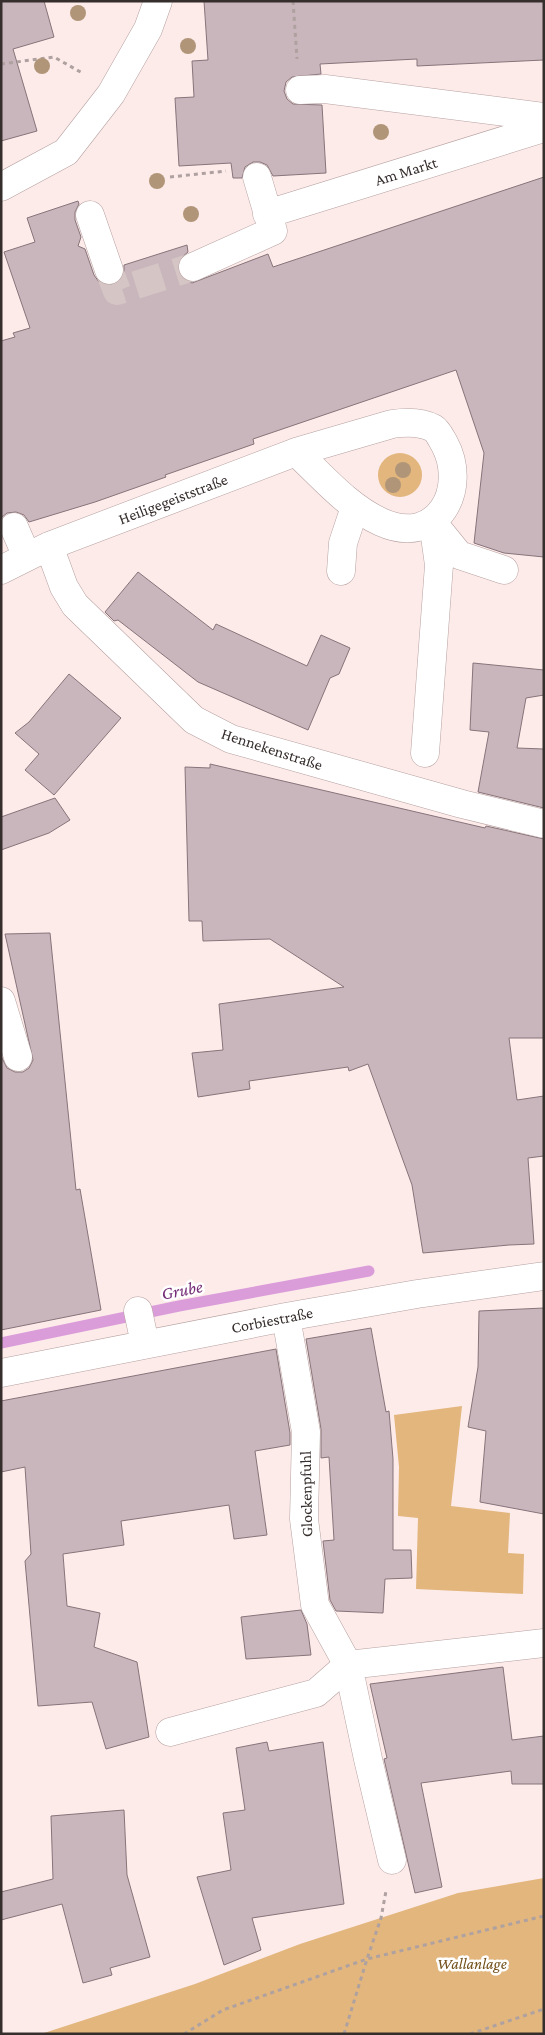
<svg xmlns="http://www.w3.org/2000/svg" width="545" height="2035" font-family="'Crimson Pro',serif">
  <rect width="100%" height="100%" fill="#fdebea"/>
  <path fill="#e2b67d" d="M378 475a22 22 0 1 1 44 0a22 22 0 1 1-44 0Z
    M462 1406 451 1506 510 1513 508 1553 524 1554 523 1594 416 1589 418 1518 398 1516 399 1467 394 1415Z
    M544 1878V2034H41L195 1984 300 1944 458 1893Z"/>
  <g fill="none" stroke-linecap="round" stroke-linejoin="round">
    <path stroke="#db9dda" stroke-width="11" d="M1 1343 179 1306 369 1271"/>
  </g>
  <path fill="#c9b6bd" stroke="#86747a" d="M1 1H44L54 37 13 49 37 131 1 141Z
    M204 1H544V60L417 66V59L320 64 321 74 292 77 286 82 284 91 287 99 293 104 322 105 326 173 273 176 267 165 260 162H253L245 167 242 178H233L231 163 179 166 175 98 194 97 192 61 208 60Z
    M544 177V557L504 553 474 543 484 453 456 370 253 439 254 444 165 475 166 477 95 502 29 522 24 515 16 512 7 513 1 518V341L15 337 13 333 30 328 4 252 35 242 27 218 78 201 79 204 75 212V220L81 237 78 246 85 249 94 275 99 282 107 285H115L120 281 124 273V265L187 245 188 252 181 258 177 266 179 273 184 279 192 283 268 254 273 267Z
    M138 572 213 630 216 624 307 666 321 635 350 648 339 674 330 678 308 730 198 682 118 620 114 621 105 612Z
    M473 663 544 670V695L526 698 517 748 544 749V808L478 792 489 732 470 730Z
    M69 674 121 718 54 795 25 770 39 754 15 733 29 722Z
    M210 764 485 828 486 826 544 839V1038H509L517 1100 544 1096V1156L528 1158 534 1244 509 1245 423 1253 412 1185 368 1064 349 1071 348 1067 249 1081 250 1089 198 1097 192 1053 223 1050 219 1004 344 987 270 939 203 941 202 921H189L185 767 210 768Z
    M55 798 70 820 49 833 1 850V817Z
    M50 933 76 1190 80 1189 101 1310 1 1330V1056L7 1068 15 1072H23L29 1068 33 1060 5 934Z
    M544 1308V1514L480 1502 486 1431 468 1427 478 1367 479 1311Z
    M371 1328 386 1412 389 1411 393 1459V1550H411L412 1578 385 1579 383 1613 336 1611 330 1600 323 1541 334 1540 329 1457 321 1458V1429L306 1339Z
    M276 1349 290 1433V1445L255 1451 267 1535 234 1539 229 1505 121 1521 124 1545 63 1554 67 1606 100 1613 94 1647 137 1662 149 1737 106 1749 92 1702 38 1706 25 1561 31 1554 25 1467 1 1472V1401Z
    M301 1610 307 1624 311 1655 246 1659 241 1617Z
    M503 1667 512 1740 544 1736V1784H512L511 1771 421 1783 442 1887 415 1893 384 1759 387 1758 370 1684Z
    M267 1742 269 1751 323 1742 344 1904 252 1918 261 1950 224 1965 197 1877 231 1870 223 1813 245 1810 236 1748Z
    M124 1810 127 1875 150 1957 110 1968 112 1975 83 1983 62 1904 1 1920V1892L53 1879 51 1816Z"/>
  <g fill="none" stroke-linecap="round" stroke-linejoin="round">
    <path stroke="#d5c5c4" stroke-width="28" stroke-dasharray="28 14" stroke-linecap="butt" d="M109 270 117 291 193 267"/>
    <g stroke="#b6a1a0" stroke-width="29">
      <path id="minor" d="M300 90 325 89 544 117
        M1 187 66 152 111 94 148 29 158 1
        M267 214 544 128
        M90 215 109 270
        M193 267 273 231 257 177
        M433 523 459 555 504 570
        M14 527 27 557
        M49 546 64 587 75 605 194 720 231 739 462 804 544 824
        M1 570 49 546 296 452C323 477 348 507 381 522 438 548 469 488 444 443 441 438 438 431 433 428 420 421 405 422 392 424L296 452
        M341 571 343 543 355 507
        M425 753 439 565 433 522
        M1 1001 18 1057
        M138 1311 145 1344
        M1 1373 286 1317 417 1294 544 1276
        M170 1732 316 1693 348 1665 315 1605 304 1519 306 1432 286 1317
        M392 1860 368 1759 348 1665 544 1643"/>
    </g>
    <path stroke="#afa1a0" stroke-width="3" stroke-dasharray="4 4" stroke-linecap="butt" d="M293 1 297 59
      M1 64 54 57 84 74
      M170 177 226 171
      M184 2034 223 2010 367 1959 544 1916
      M344 2034 367 1959 381 1918 386 1891
      M470 2034 544 2009"/>
    <use href="#minor" stroke="#fff" stroke-width="28"/>
  </g>
  <g fill="#b19578">
    <circle cx="78" cy="13" r="8"/>
    <circle cx="188" cy="46" r="8"/>
    <circle cx="42" cy="66" r="8"/>
    <circle cx="381" cy="132" r="8"/>
    <circle cx="157" cy="181" r="8"/>
    <circle cx="191" cy="214" r="8"/>
    <circle cx="403" cy="470" r="8"/>
    <circle cx="393" cy="485" r="8"/>
  </g>
  <g text-anchor="middle" dominant-baseline="central" stroke-width="5" stroke-linejoin="round" paint-order="stroke">
    <g font-size="16" fill="#362e2d" stroke="#fff">
      <text transform="translate(406 171) rotate(-17)">Am Markt</text>
      <text transform="translate(173 499) rotate(-21)">Heiligegeiststraße</text>
      <text transform="translate(272 749) rotate(18)">Hennekenstraße</text>
      <text transform="translate(272 1320) rotate(-11)">Corbiestraße</text>
      <text transform="translate(306 1494) rotate(-91)">Glockenpfuhl</text>
    </g>
    <g font-size="16" font-style="italic" fill="#734f1a" stroke="#fff">
      <text x="472" y="1963">Wallanlage</text>
    </g>
    <g font-size="18" font-style="italic" fill="#752d77" stroke="#fff">
      <text transform="translate(182 1290) rotate(-11)">Grube</text>
    </g>
  </g>
  <rect width="545" height="2035" fill="none" stroke="#362e2d" stroke-width="5"/>
</svg>
